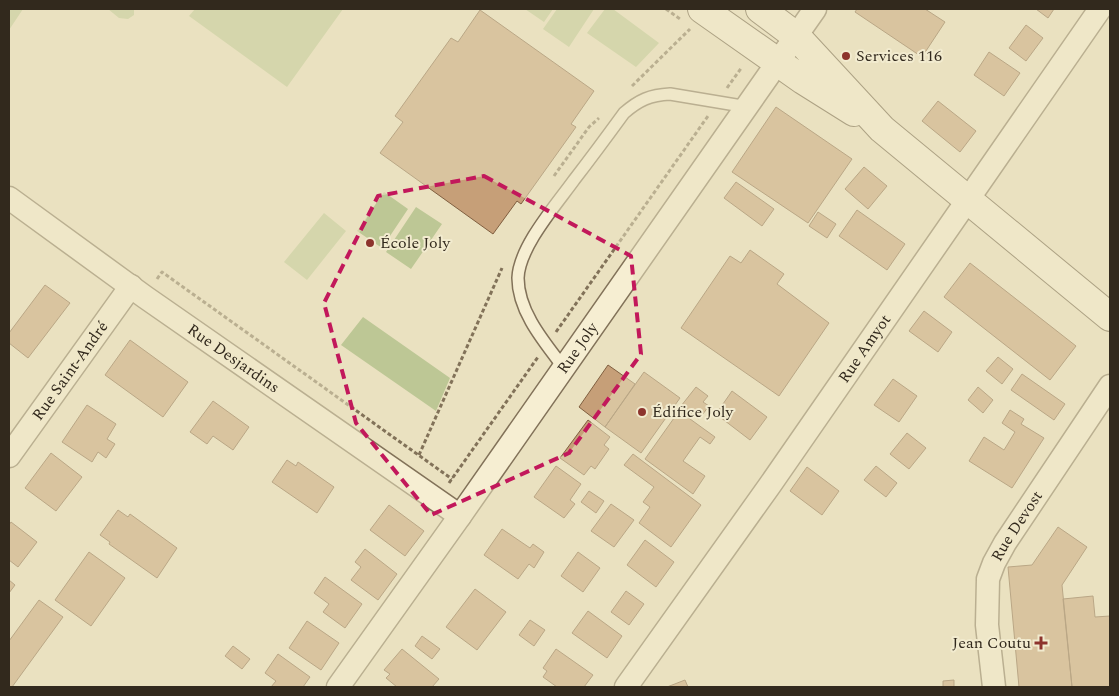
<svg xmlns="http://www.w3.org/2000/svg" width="1119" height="696" font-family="Spectral,serif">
  <rect width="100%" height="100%" fill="#eae1c0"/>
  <path fill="#bdc795" d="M9 9H23L9 30Z
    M108 9H134V15L128 19 119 18Z
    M195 9H343L287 87 189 16Z
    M525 9H553L544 22Z
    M557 9H594L569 47 543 29Z
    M605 9H613L659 43 636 67 587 33Z
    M384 192 408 209 382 248 357 231Z
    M416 207 442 224 411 269 386 252Z
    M324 213 346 231 307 280 284 262Z
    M363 317 450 378 436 411 341 345Z"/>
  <path fill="#c69f78" stroke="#805f40" d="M857 9H925L945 22 922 57 855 12Z
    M1036 9H1054L1048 18Z
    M480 10 594 91 571 124 576 127 521 204 517 201 493 234 380 153 403 122 395 116 451 38 458 42Z
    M1026 25 1043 38 1026 61 1009 48Z
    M989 52 1020 73 1004 96 974 75Z
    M938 101 976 131 960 152 922 121Z
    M776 107 852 159 808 223 732 172Z
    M864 167 887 186 868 209 845 189Z
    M736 182 774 209 762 226 724 198Z
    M857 210 905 244 887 270 839 236Z
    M818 212 836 224 827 238 809 226Z
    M750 250 784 274 777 284 829 323 779 396 681 328 730 256 741 263Z
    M970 263 1076 346 1050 380 944 297Z
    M45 285 70 303 28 358 9 343V333Z
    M924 311 952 332 938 352 909 331Z
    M130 340 188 382 163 417 105 375Z
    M998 357 1013 369 1002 384 986 371Z
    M608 365 635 384 605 427 579 407Z
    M644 372 680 398 641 453 605 427Z
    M1022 374 1065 404 1054 420 1011 390Z
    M893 379 917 396 899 422 874 405Z
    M696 387 708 396 703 402 709 406 699 419 681 406Z
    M978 387 993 400 983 413 968 400Z
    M732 391 767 417 750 440 716 414Z
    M213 401 249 427 233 450 213 436 207 444 190 432Z
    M87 405 116 424 107 439 115 444 106 458 98 452 92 462 62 442Z
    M1010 410 1024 419 1021 424 1044 438 1012 488 969 461 984 437 1004 450 1015 432 1002 423Z
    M679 411 715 437 710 444 700 437 683 461 705 476 693 494 645 459Z
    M588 420 610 437 604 445 609 449 595 469 591 466 584 475 560 458Z
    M907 433 926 448 909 469 890 454Z
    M51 453 82 477 56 511 25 488Z
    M633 454 701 505 671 547 639 523 650 507 643 502 654 487 624 465Z
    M287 460 296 466 298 462 334 487 317 513 272 482Z
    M556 466 581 484 570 500 575 504 564 518 534 497Z
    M876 466 897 483 886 497 864 480Z
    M807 467 839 491 822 515 790 491Z
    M589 491 604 501 596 513 581 502Z
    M611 504 634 520 614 547 591 531Z
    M389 505 424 531 405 556 370 530Z
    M118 510 128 517 130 514 177 548 157 578 109 544 110 542 100 535Z
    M11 522 37 542 18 567 9 560V525Z
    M1058 527 1087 547 1062 585 1072 687H1019L1008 567 1032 565Z
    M502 529 530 548 533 544 544 552 534 568 529 564 518 579 484 555Z
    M645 540 674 562 656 587 627 565Z
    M365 549 397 574 378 600 351 580 361 567 355 562Z
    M89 552 125 578 91 626 55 600Z
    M578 552 600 568 583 592 561 576Z
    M325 577 362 604 345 628 323 612 329 604 314 593Z
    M9 580 15 585 9 593Z
    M475 589 506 612 477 650 446 627Z
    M626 591 644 604 629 625 611 612Z
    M1093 596 1095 617 1110 616V687H1072L1063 599Z
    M39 600 63 617 12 687H9V641Z
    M588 611 622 636 607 658 572 633Z
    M530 620 545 630 534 646 519 635Z
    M307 621 339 643 321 670 289 648Z
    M422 636 440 649 432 659 415 646Z
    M233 646 250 659 242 669 225 656Z
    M402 649 439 679 432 687H397L386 678 390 674 384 670Z
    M556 649 593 675 584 687H557L543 677 547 671 543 668Z
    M278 654 310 677 303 687H271L276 681 265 673Z
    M685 680 688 687H667Z
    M954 680V687H943V681Z"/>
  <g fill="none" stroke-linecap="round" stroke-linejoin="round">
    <g stroke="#827259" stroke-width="14">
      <path id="service" d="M564 368C545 343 518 312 518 278 519 247 556 205 574 180 591 158 608 135 624 113 639 100 650 95 670 94L748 107"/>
    </g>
    <g stroke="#827259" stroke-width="25">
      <g id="minor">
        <path id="s1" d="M9 198 145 297 460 516"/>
        <path id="s2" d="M9 456 131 286"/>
        <path id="s3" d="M338 687 460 516 815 9"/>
        <path id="s4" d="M626 687 770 485 1100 9"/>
        <path id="s5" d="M994 687 987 625 988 579 994 563 1005 543 1110 386"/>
      </g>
    </g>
    <g stroke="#64533c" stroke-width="30">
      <path id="secondary" d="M702 9 803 80 854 112
        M760 9 796 36 882 129 1110 317"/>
    </g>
    <path stroke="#827259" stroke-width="3" stroke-dasharray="4 2.5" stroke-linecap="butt" d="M666 9 680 19
      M9 10V9
      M632 86 690 29
      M727 88 742 67
      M554 176 589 127 599 118
      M157 279 162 272 452 479
      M556 332 708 116
      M419 455 502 268
      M449 483 538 357"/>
    <use href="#service" stroke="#f6eed2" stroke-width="11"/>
    <use href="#minor" stroke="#f6eed2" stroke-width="22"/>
    <use href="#secondary" stroke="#f6eed2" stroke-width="28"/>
  </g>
  <path d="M0 0H1119V696H0ZM484 176 631 256 641 354 569 453 431 515 356 423 324 303 378 196Z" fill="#eae1c0" fill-opacity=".55" fill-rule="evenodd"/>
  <path fill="none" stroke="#c2185b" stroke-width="4" stroke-dasharray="10 6" stroke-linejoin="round" d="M484 176 631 256 641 354 569 453 431 515 356 423 324 303 378 196Z"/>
  <g fill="#8d342d" stroke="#f2ebcf" stroke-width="2">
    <circle cx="846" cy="56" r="5"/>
    <circle cx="370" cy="243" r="5"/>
    <circle cx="642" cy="412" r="5"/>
    <path d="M1038.5 635.5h5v5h5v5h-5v5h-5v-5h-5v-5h5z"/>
  </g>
  <g text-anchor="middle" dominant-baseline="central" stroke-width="4" stroke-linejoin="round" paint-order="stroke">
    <g font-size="16" fill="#32291d" stroke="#f2ebcf" text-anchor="start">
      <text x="856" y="56">Services 116</text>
      <text x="380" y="243">École Joly</text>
      <text x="652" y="412">Édifice Joly</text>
      <text x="1031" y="643" text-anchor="end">Jean Coutu</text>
    </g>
    <g font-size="16" fill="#32291d" stroke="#f2ebcf">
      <text stroke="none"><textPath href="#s3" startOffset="415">Rue Joly</textPath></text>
      <text stroke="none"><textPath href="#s4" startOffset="414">Rue Amyot</textPath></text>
      <text stroke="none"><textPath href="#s1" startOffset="276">Rue Desjardins</textPath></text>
      <text stroke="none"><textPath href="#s2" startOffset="105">Rue Saint-André</textPath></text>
      <text stroke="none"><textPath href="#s5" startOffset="169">Rue Devost</textPath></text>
    </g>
  </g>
  <rect width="1119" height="696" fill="none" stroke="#32291d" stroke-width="20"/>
</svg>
